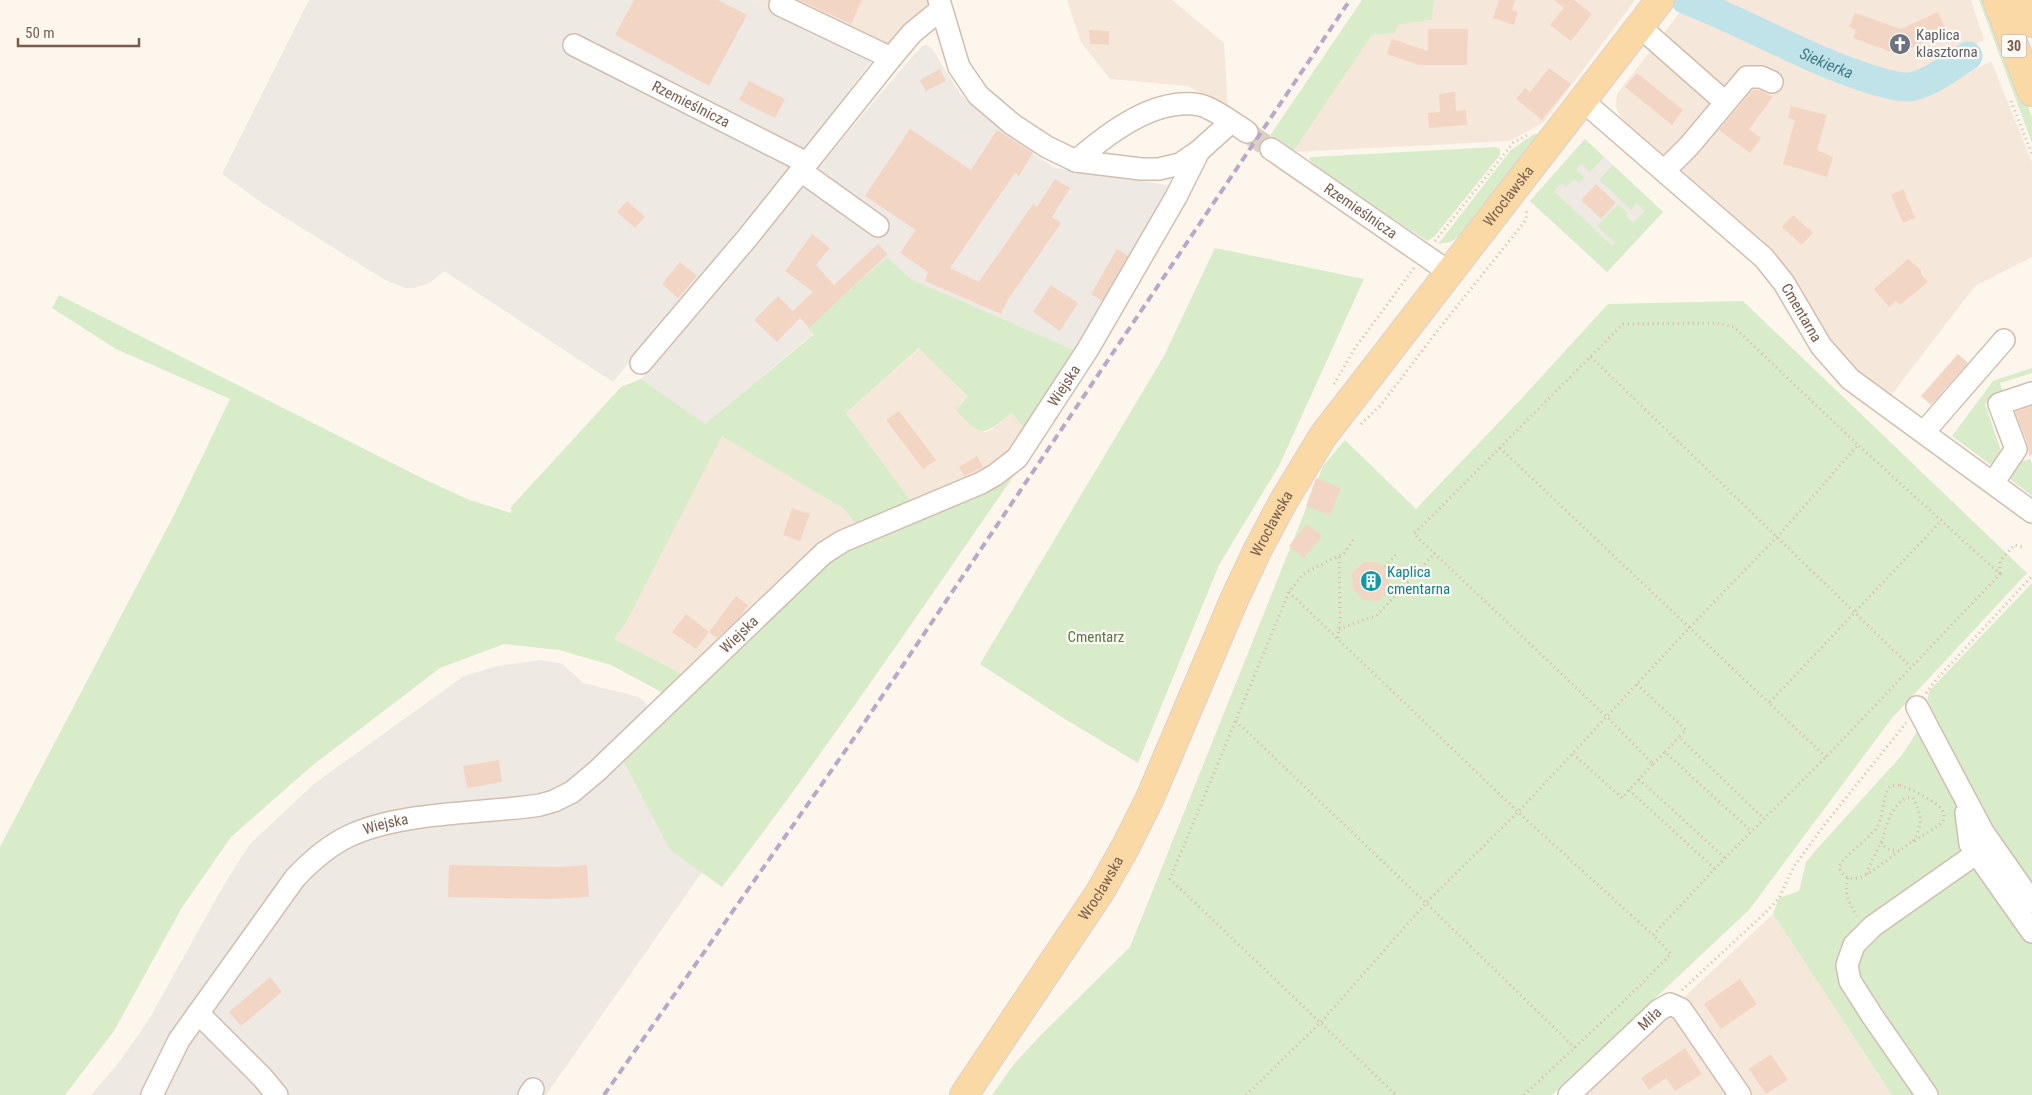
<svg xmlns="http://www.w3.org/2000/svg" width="2032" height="1095" font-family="'Roboto Condensed',sans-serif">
  <rect width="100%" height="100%" fill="#fdf6ec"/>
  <path fill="#f5e8da" d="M752 0H931L873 59Z
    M1067 0H1172L1224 43 1228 109 1188 86 1110 79 1081 42Z
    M1434 0H1635L1544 122 1510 141 1293 152 1372 35 1395 33 1398 25 1432 20Z
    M1711 0H1971L1984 40 1923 71 1899 76 1870 72 1806 47Z
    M1684 7 1819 67 1854 81 1909 94 1938 89 1991 61 2032 162V257L1975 286 1889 398 1850 367 1741 229 1622 121 1616 106 1617 94Z
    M920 348 968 398 967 423 976 430 985 432 991 430 1012 413 1028 433 1009 458 914 505 846 413Z
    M722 435 844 509 859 529 685 675 614 639 626 623Z
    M1773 914 1892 1095H1583L1664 1016Z"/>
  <path fill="#efe9e4" d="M309 0H752L873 59 786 174 613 382 444 271 430 283 415 288H405L385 280 265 205 222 174Z
    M927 45 931 47 960 94 986 118 1030 146 1033 154 1055 168 1173 186 1079 352 911 279 887 257 807 328 814 333 704 425 641 379 880 94 922 46Z
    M1585 139 1663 212 1607 272 1530 201Z
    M541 660 563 664 583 683 639 697 662 719 670 850 702 872 546 1095H91L119 1062 148 1021 225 883 250 844 315 783 464 676 497 666Z"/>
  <path fill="#d8ecc9" d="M1362 0H1434L1432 20 1398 25 1395 33 1372 35 1293 152 1269 137Z
    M1979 0H1988L2032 117V143Z
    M1534 134H1537L1538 136 1464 232 1451 242 1438 244 1511 150Z
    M1585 139 1604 157 1590 172 1581 164 1576 170 1585 178 1579 183 1574 179 1566 187 1562 183 1554 191 1612 246 1615 243 1597 226 1618 204 1628 213 1626 216 1633 223 1645 211 1637 203 1631 210 1599 180 1613 165 1663 212 1607 272 1530 201Z
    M1496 147 1500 149V155L1434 237 1427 241 1313 166 1309 158 1312 157Z
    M1215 248 1364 279 1279 466 1219 565 1138 763 1060 716 980 664 1164 356Z
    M887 257 911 279 1079 352 1028 433 1012 413C984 435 981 440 956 410L968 397 919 348 846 413 914 505 859 529 844 509 722 436 626 623 614 639 685 675 667 695 611 665 559 650 504 644 440 668 313 765 231 837 181 909 114 1031 65 1095H0V847L175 513 230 399 116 349 52 308 59 295 428 481 467 499 511 513V507L621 387 641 379 705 424 814 334 807 328Z
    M1743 301 2027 573 1892 718 1749 910 1552 1095H992L1014 1064 1039 1037 1130 947 1323 466 1345 440 1416 509 1522 398 1608 304Z
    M2032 368V373L2000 383 2004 396 1985 404 2002 454 1994 464 1991 465 1952 436 1993 381Z
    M2030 459 2032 463V496L2010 479V473L2019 462Z
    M1015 474C919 613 824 753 722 887L670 850 623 760 823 566 849 547 992 487Z
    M2032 583V1095H1892L1773 914 1779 898 1799 891 1806 862 1815 851 1902 755 1920 727 1934 714 1927 703 1929 691Z"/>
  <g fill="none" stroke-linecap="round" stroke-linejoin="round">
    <path stroke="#bfe3e8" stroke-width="29" id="s1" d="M1686 0C1749 24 1808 60 1873 80 1883 83 1899 88 1910 87 1929 84 1952 66 1968 56"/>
  </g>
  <path fill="#f3d5c3" d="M634 0H718L747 15 709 86 615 35Z
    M799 0H862L851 24Z
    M1499 0H1515L1512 10 1518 12 1514 25 1493 18Z
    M1554 0H1574L1592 14 1571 41 1550 25 1564 8Z
    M1938 12 1947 32 1897 54 1853 38 1856 30 1849 27 1855 13 1901 29Z
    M1428 29H1468L1467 65H1419L1387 54 1392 39 1428 51Z
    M1089 30 1109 31V45L1090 44Z
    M1549 68 1571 84 1542 120 1516 99 1525 88 1530 92Z
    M940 69 946 81 926 91 920 80Z
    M1637 73 1683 110 1672 125 1625 87Z
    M749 81 785 99 775 118 739 100Z
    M1753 90H1758L1773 97 1749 129 1761 138 1750 153 1719 130Z
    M1455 92 1456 111 1466 110 1467 125 1429 128 1428 113 1440 112 1439 94Z
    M1791 106 1827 115 1817 150 1833 157 1827 177 1783 164 1795 120 1788 118Z
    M910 129 971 170 997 130 1033 153 1019 176 1015 173 950 268 979 282 1033 204 1037 207 1055 179 1070 188 1052 217 1061 223 1007 301 1001 314 925 281 928 272 900 253 916 230 865 196Z
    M1596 184 1616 203 1601 219 1581 200Z
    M1903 189 1915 218 1903 223 1891 195Z
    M627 201 645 217 635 228 617 212Z
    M1793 215 1813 233 1802 245 1782 227Z
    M812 234 830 248 816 265 834 285 878 244 888 254 809 328 800 318 777 342 754 320 778 296 793 311 813 292 785 271Z
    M1117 249 1128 256 1102 301 1091 294Z
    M1908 259 1921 270V274L1928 282 1900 305 1896 301 1889 307 1874 289Z
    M680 262 697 276 678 298 662 284Z
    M1051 285 1078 303 1060 331 1033 312Z
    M1958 354 1968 363 1931 405 1921 396Z
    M2032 406V455L2029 456 2028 445 2015 412Z
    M899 411 936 460 923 469 886 420Z
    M977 456 983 467 964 476 959 467Z
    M1316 478 1341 488 1330 515 1306 506Z
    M792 508 810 514 800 541 783 535Z
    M1307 524 1322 536 1304 558 1289 546Z
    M1363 562H1379L1389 572V590L1379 601 1363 600 1353 589 1352 573Z
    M736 596 748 605 740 617 717 638 709 632Z
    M686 614 709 632 696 649 672 632Z
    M499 760 502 782 467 788 463 766Z
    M449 865 560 867 587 865 589 897 550 899 448 897Z
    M270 977 282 992 241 1026 229 1012Z
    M1740 979 1757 1004 1721 1029 1704 1004Z
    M1685 1048 1702 1074 1675 1091 1666 1078 1649 1090 1641 1078Z
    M1771 1054 1788 1080 1766 1094 1749 1069Z"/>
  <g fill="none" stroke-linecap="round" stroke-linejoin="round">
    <path stroke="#dcd0c4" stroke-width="21" stroke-dasharray="21 11" stroke-linecap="butt" d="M1247 132 1271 149"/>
    <g stroke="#d1beb0" stroke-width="24">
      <g id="minor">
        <path d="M939 0 959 67 978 95 1012 124 1047 147 1076 161 1141 169H1159L1180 164 1199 151 1231 122"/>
        <path d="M780 5 891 58"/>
        <path d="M1640 27 1725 102"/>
        <path id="s2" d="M574 45 807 163"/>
        <path id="s3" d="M1583 101 1764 258 1784 283 1821 346 1850 379 2032 512"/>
        <path id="s4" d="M1271 149 1449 272"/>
        <path d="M1076 161C1108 133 1155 97 1200 105 1213 108 1235 124 1247 132"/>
        <path d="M801 171 878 226"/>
        <path d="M1664 171 1689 146 1747 77H1761L1772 82"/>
        <path d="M641 363 748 237 891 58 912 33 940 10"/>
        <path d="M1924 432 2004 340"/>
        <path d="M1993 483 2016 449 1999 404 2032 393"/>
        <path d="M1917 707 1983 832 2032 902"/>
        <path d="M1969 811 1966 813 1970 844 2032 932"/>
        <path d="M198 1013 262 1077 277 1095"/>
        <path id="s5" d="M152 1095 179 1040 295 878C311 861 328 846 349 836 401 811 482 814 540 805L554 801 572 792 597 771 824 553 843 541 981 483 995 475 1017 458 1088 349 1176 197 1199 151"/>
        <path d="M529 1095 533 1089"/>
        <path id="s6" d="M1569 1095 1659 1010 1670 1004 1681 1009 1740 1095"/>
        <path d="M1927 1095 1873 1017 1850 981 1847 965 1854 945 1873 926 1977 853"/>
      </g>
    </g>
    <g stroke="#dad1cd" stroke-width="30">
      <g id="major">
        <path d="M1997 0 2032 92"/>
        <path d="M2023 0 2032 23"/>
        <path id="s7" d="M964 1095 1100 892 1126 846 1150 798 1234 600 1257 551 1283 502 1323 436 1660 0"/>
      </g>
    </g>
    <path stroke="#d9b8a5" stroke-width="3" stroke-dasharray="1 4" stroke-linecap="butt" d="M2011 101 2032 154
      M1435 241 1513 143 1529 134
      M1591 357 1910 666
      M1334 384 1355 348 1414 268
      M1361 424 1380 406 1438 330 1526 220 1527 209
      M1500 448 1769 703
      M1353 540 1344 553 1303 574 1289 592 1170 879 1396 1095
      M1385 567 1397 553
      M2000 573V561L2014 545 2023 547
      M1289 592 1518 812 1653 935
      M1339 629 1377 615 1435 553
      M1338 638 1340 618 1339 555
      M1637 684 1686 730 1679 737 1764 819
      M1926 693 1936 680 2032 576
      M1236 721 1426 903 1575 1048
      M1665 752 1679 737
      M1826 757 1769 703 1942 520
      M1653 764 1665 752 1751 831
      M1639 779 1725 858
      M1900 785C1910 789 1937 801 1942 810 1945 814 1944 818 1943 822 1930 832 1916 839 1903 848 1888 857 1851 898 1839 867 1848 851 1864 844 1875 830 1885 817 1881 799 1890 786Z
      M1629 790 1715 869
      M1913 841C1923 826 1922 814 1913 798
      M1899 851 1890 850 1882 845C1883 830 1895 794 1913 798
      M1867 874 1871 862 1882 841
      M1848 878C1844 894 1849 903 1857 916
      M1682 990 1766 912 1779 898 1793 868 1825 824 1906 723
      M1246 1095 1321 1022 1426 903 1518 812 1689 628 1778 536 1858 445 1734 327 1717 323 1623 324 1414 534 1607 717 1653 764 1622 798 1573 754
      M1524 1095 1623 1002 1671 954 1653 935 1725 858 1826 757 2000 574 1858 445"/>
    <use href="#minor" stroke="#fff" stroke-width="21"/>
    <use href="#major" stroke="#fbd9a5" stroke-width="28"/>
    <path stroke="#b9a8c9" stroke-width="4" stroke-dasharray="8 5" stroke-linecap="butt" d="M604 1095 850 744 1350 0"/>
  </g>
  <defs>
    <g id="church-disc" transform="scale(1.125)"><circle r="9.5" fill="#6b7280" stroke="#fffaf3"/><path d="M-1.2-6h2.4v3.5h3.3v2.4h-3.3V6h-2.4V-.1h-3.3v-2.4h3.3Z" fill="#fff"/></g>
    <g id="building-disc" transform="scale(1.125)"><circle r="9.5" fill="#0f9aa8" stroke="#fffaf3"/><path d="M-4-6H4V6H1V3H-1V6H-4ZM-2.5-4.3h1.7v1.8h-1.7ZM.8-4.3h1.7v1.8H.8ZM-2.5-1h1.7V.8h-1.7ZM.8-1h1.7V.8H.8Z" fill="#fff"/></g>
  </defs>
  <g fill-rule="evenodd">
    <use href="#church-disc" x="1900" y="44"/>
    <use href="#building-disc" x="1371" y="581"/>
  </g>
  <g text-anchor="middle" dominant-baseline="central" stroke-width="4.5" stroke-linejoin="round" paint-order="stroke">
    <rect fill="#fffaf3" stroke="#a28b7f" stroke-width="1" x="2001.5" y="34.5" width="25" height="23" rx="4"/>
    <g font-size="14" font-weight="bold" fill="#7a5c4d">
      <text x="2014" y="46">30</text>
    </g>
    <g font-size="15" fill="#5b616d" stroke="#fffaf3" text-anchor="start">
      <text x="1916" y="35">Kaplica<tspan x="1916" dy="17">klasztorna</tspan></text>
    </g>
    <g font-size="15" fill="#7a5c4d" stroke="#fffaf3">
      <text stroke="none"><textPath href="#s2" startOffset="131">Rzemieślnicza</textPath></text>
      <text stroke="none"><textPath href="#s7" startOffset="1056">Wrocławska</textPath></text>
      <text stroke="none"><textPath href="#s4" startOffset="109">Rzemieślnicza</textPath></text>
      <text stroke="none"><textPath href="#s3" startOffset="306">Cmentarna</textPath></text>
      <text stroke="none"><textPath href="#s5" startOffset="1208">Wiejska</textPath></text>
      <text stroke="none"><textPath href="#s7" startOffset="651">Wrocławska</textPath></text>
      <text stroke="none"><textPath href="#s5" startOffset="788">Wiejska</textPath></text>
      <text stroke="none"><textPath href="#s5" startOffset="368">Wiejska</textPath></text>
      <text stroke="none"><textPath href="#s7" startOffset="248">Wrocławska</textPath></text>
      <text stroke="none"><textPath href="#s6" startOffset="111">Miła</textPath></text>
    </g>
    <g font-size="15" fill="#0d838f" stroke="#fffaf3" text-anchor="start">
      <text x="1387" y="572">Kaplica<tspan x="1387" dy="17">cmentarna</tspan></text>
    </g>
    <g font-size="15" fill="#537a41" stroke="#fffaf3">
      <text x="1096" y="637">Cmentarz</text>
    </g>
    <g font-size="16" font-style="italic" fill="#437c86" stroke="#fffaf3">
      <text stroke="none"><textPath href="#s1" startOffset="154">Siekierka</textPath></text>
    </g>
  </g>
  <path d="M18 38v8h121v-8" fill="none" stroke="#7a5c4d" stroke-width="2.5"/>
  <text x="25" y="38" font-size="15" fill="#7a5c4d" stroke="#fffaf3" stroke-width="4" paint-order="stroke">50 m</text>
</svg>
